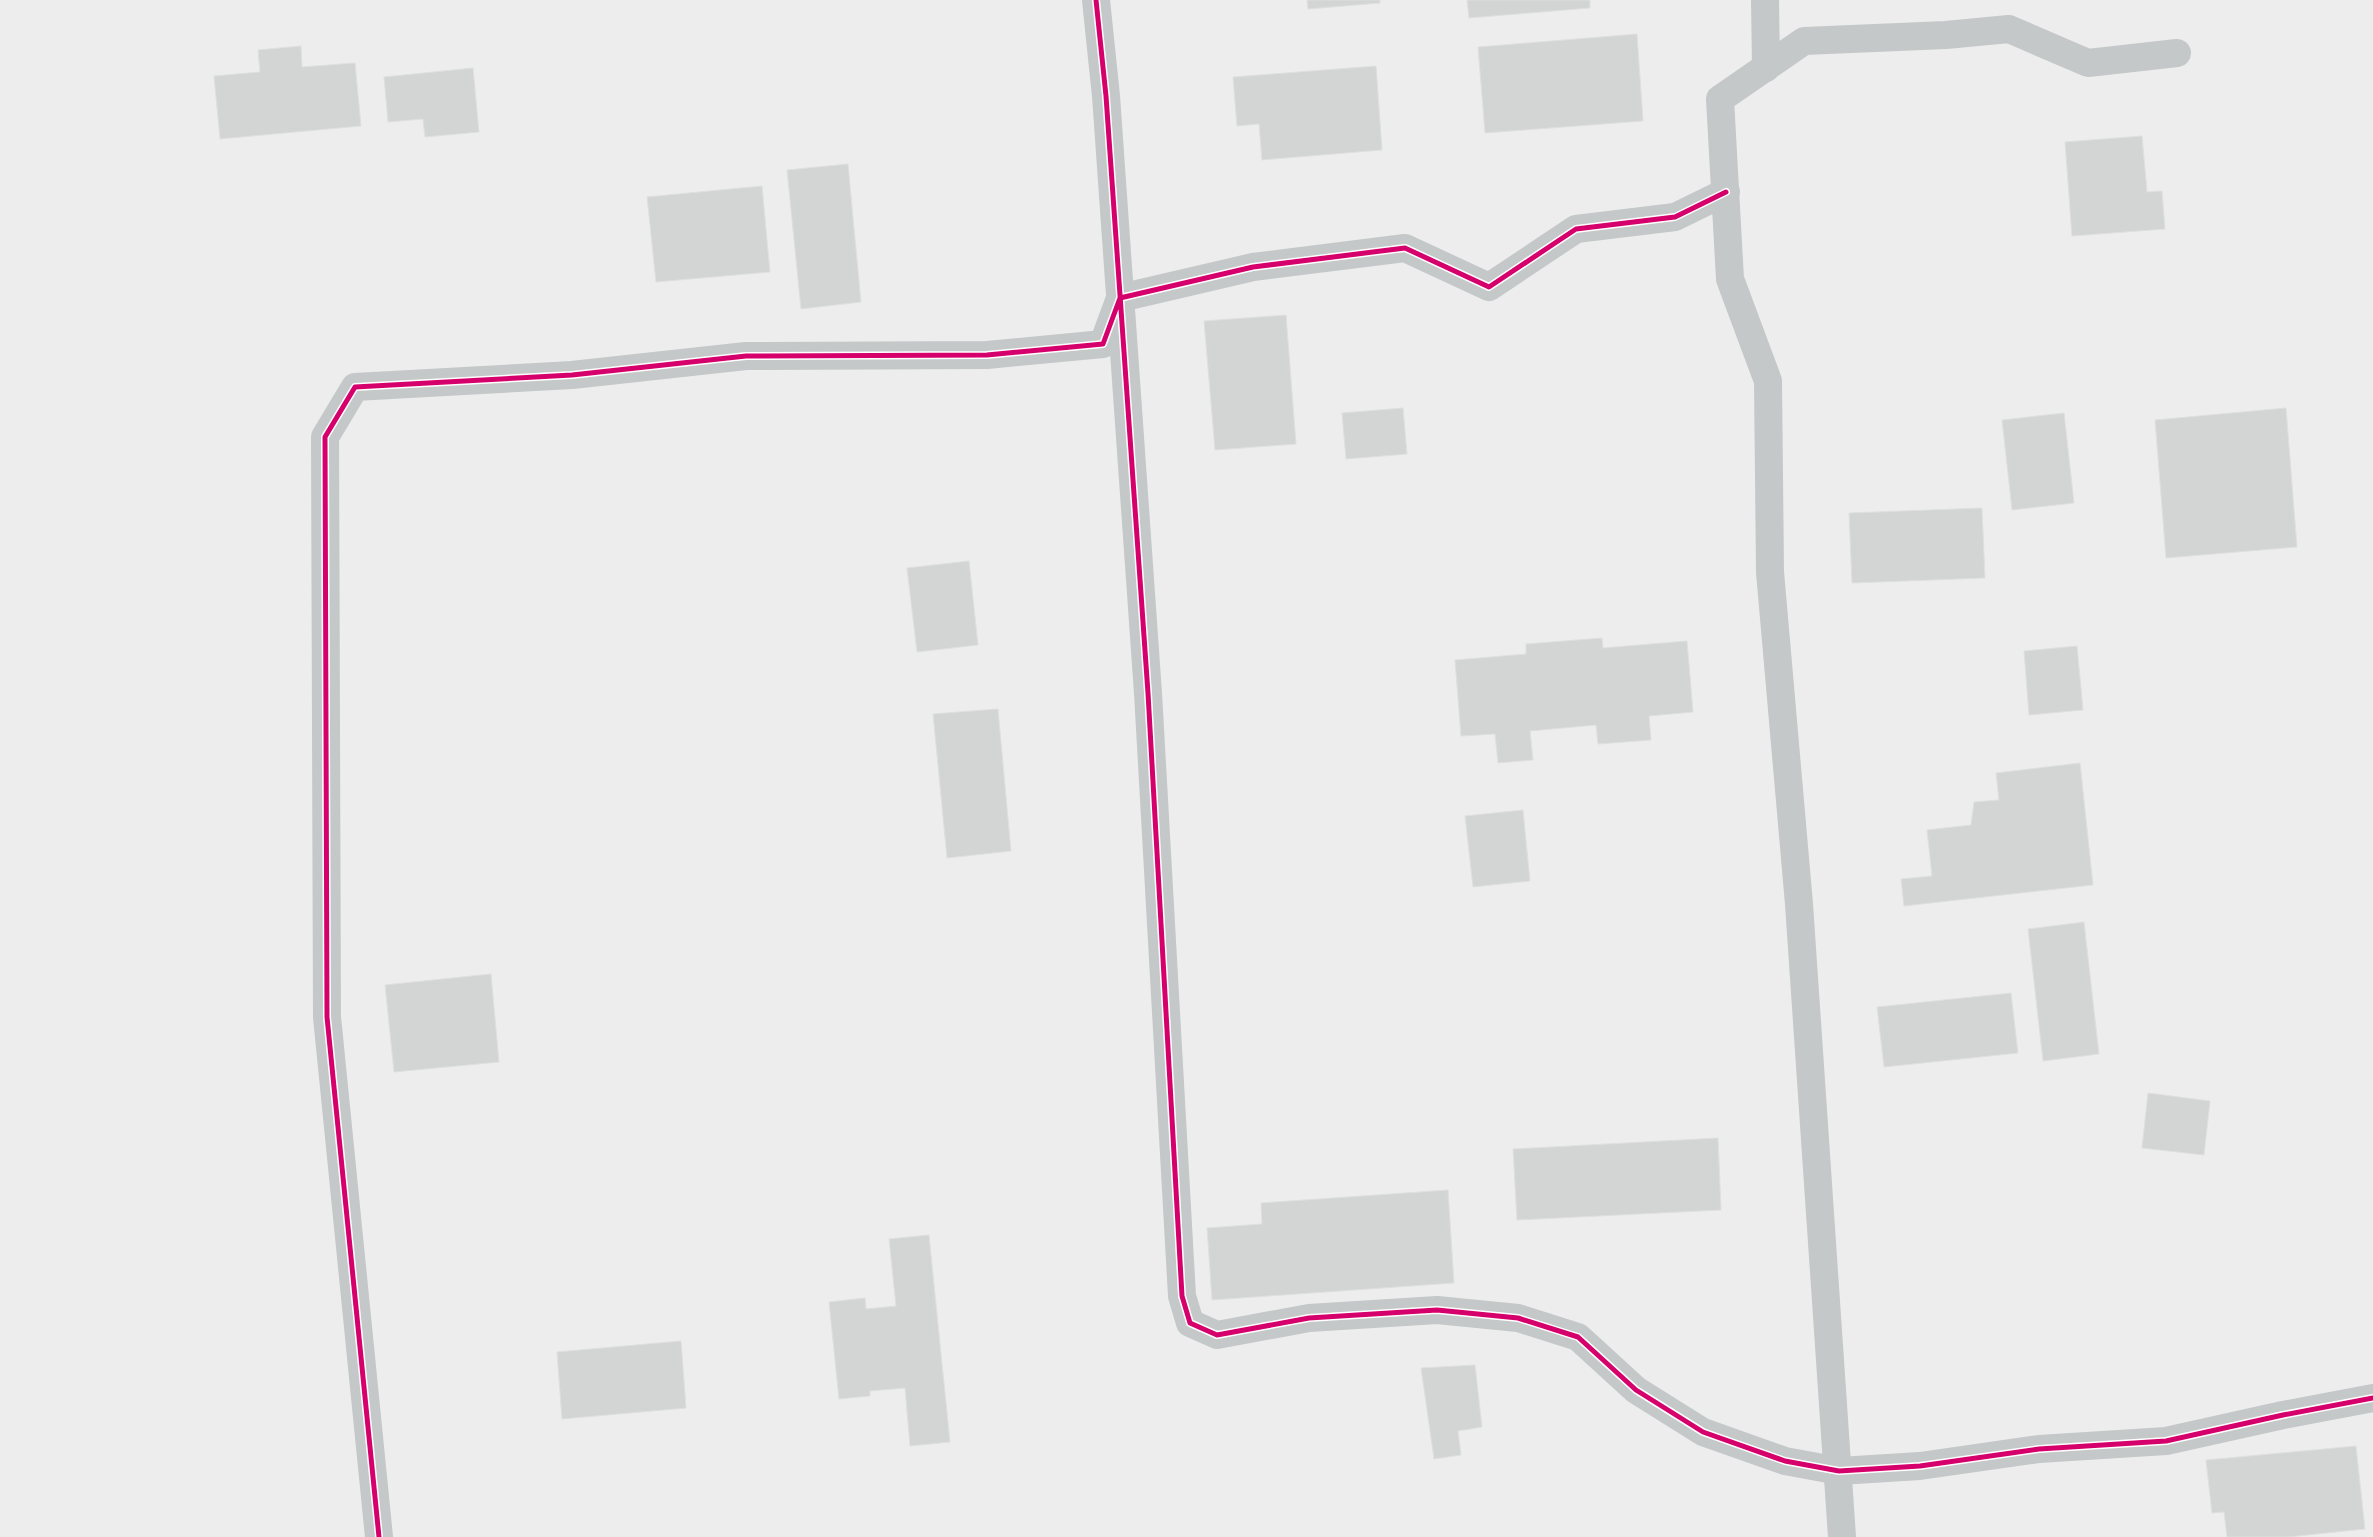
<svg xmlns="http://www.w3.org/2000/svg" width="2373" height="1537" font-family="Quicksand,sans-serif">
  <rect width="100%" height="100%" fill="#ededed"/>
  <path fill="#d3d5d5" stroke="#dedfe0" d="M1307 0H1380V3L1308 9Z
    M1467 0H1590V8L1469 18Z
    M1637 34 1643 121 1485 133 1478 47Z
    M301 46 302 67 355 63 361 126 220 139 214 76 260 72 258 50Z
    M1376 66 1382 150 1262 160 1259 124 1237 126 1233 77Z
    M473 68 479 132 425 137 423 119 388 122 384 77Z
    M2142 136 2147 192 2162 191 2165 229 2072 236 2065 142Z
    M848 164 861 302 801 309 787 170Z
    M762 186 770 272 656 282 647 197Z
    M1286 315 1296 444 1215 450 1204 321Z
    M1403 408 1407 454 1346 459 1342 413Z
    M2286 408 2297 547 2166 558 2155 420Z
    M2064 413 2074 503 2012 510 2002 420Z
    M1982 508 1985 578 1852 583 1849 513Z
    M969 561 978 645 917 652 907 568Z
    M1602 638 1603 648 1687 641 1693 712 1649 716 1651 740 1598 744 1596 725 1530 731 1533 760 1498 763 1495 734 1461 736 1455 660 1526 654V644Z
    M2077 646 2083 710 2029 715 2024 651Z
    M998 709 1011 851 947 858 933 714Z
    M2080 763 2093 885 1904 906 1901 879 1932 876 1927 830 1971 825 1974 802 1999 800 1996 773Z
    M1523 810 1530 881 1473 887 1465 816Z
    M2084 922 2099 1054 2043 1061 2028 929Z
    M491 974 499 1062 394 1072 385 985Z
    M2011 993 2018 1053 1884 1067 1877 1007Z
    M2148 1093 2210 1101 2204 1155 2142 1148Z
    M1718 1138 1721 1210 1517 1220 1513 1149Z
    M1448 1190 1454 1283 1212 1300 1207 1228 1262 1224 1261 1203Z
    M929 1235 950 1442 910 1446 905 1388 870 1391V1396L839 1399 829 1302 865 1298 866 1309 896 1306 889 1239Z
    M681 1341 686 1408 562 1419 557 1352Z
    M1475 1365 1482 1427 1458 1431 1461 1455 1434 1459 1421 1368Z
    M2356 1446 2365 1529 2288 1537H2227L2224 1512 2212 1513 2206 1460Z"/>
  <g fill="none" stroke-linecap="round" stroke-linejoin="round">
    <path stroke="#c4c8c8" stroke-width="28" d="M1096 0 1106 96 1148 693 1182 1296 1190 1323 1217 1335 1309 1318 1437 1310 1518 1318 1578 1337 1636 1390 1703 1432 1785 1461 1839 1471 1920 1466 2039 1449 2166 1441 2283 1415 2373 1398
      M1765 0 1766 68
      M379 1537 327 1017 325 437 355 387 572 375 746 356 987 355 1103 344 1120 298 1253 267 1405 248 1489 287 1576 229 1675 217 1726 192
      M1842 1537 1799 904 1770 572 1768 381 1730 279 1720 99 1804 41 1946 35 2009 29 2088 63 2177 53"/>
    <g stroke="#fff" stroke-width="8">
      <path id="cycleway" d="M1096 0 1106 96 1148 693 1182 1296 1190 1323 1217 1335 1309 1318 1437 1310 1518 1318 1578 1337 1636 1390 1703 1432 1785 1461 1839 1471 1920 1466 2039 1449 2166 1441 2283 1415 2373 1398
        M379 1537 327 1017 325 437 355 387 572 375 746 356 987 355 1103 344 1120 298 1253 267 1405 248 1489 287 1576 229 1675 217 1726 192"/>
    </g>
    <use href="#cycleway" stroke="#d6006c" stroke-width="5"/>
  </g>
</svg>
